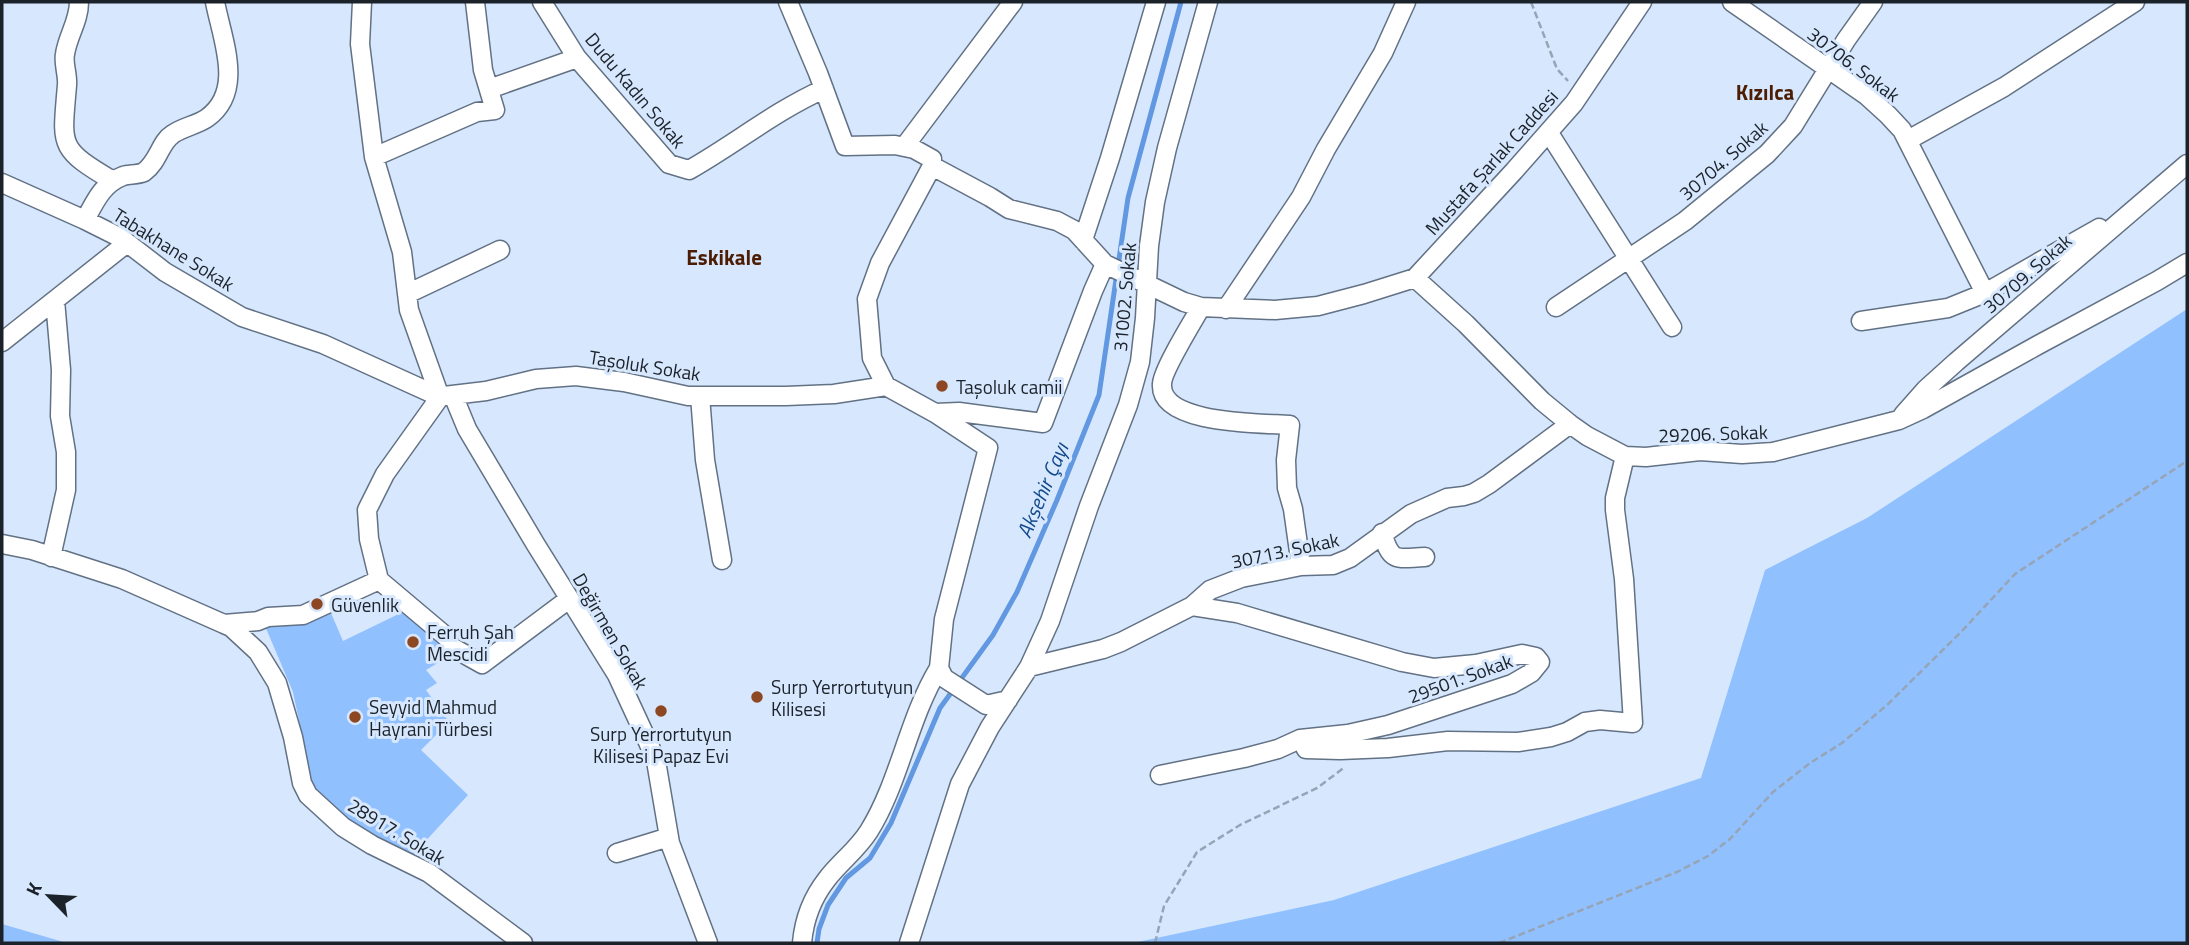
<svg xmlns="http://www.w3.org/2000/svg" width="2189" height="945" font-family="'Titillium Web',sans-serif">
  <rect width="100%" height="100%" fill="#d7e8fe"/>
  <path fill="#91c0ff" d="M2187 309V943H1133L1334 900 1701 778 1765 570 1867 518Z
    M328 606 343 641 411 608 439 633 446 658 426 670 437 683 426 690 449 722 421 750 468 795 410 858 356 827 313 787 293 692 265 626Z
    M2 924 67 943H2Z"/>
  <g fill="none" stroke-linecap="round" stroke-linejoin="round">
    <path stroke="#6198e1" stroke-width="5" d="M817 943 819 929 828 905 846 878 870 858 891 823 940 708 993 635 1017 592 1057 500 1099 395 1128 198 1181 2"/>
    <g stroke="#627184" stroke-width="21">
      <path id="minor" d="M79 2C79 21 68 35 65 54 63 63 68 75 67 85 62 146 57 148 113 181
        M362 2 360 44 374 157 402 252 409 310 440 397
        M542 2 577 58 669 164 689 170C735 144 775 111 824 89
        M788 2 818 73 845 146 895 145 914 149 932 159V166L990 197 1009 209 1057 221 1074 230 1105 264 1184 302 1201 307 1275 310 1318 306 1364 294 1415 278 1466 324 1542 401 1570 424 1587 436 1625 456 1646 457 1700 451 1742 454 1773 452 1899 420 1923 409 2038 345 2157 281 2187 263
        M1732 2 1866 95 1888 115 1902 130 1985 293
        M489 89 577 58
        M1549 133 1672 327
        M1908 140 2004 87 2135 2
        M904 147 1013 2
        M374 157 477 112 495 110 483 70 475 2
        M932 166 880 263 867 299 872 358 886 386 935 413 959 412 1043 423 1093 291 1105 264
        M2 183 85 220 121 238 165 272 242 317 323 344 440 397
        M85 220C95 202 102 184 123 176 129 174 138 175 144 172 159 161 160 142 173 134 183 127 197 125 207 118 245 91 222 39 215 2
        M1083 240 1110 158 1156 2
        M1415 278 1514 171 1574 103 1642 2
        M407 294 500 250
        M1201 307C1193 321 1162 371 1162 384 1159 425 1263 423 1290 425L1286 460 1287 488 1293 509 1301 566
        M1556 307 1685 221 1767 154 1793 126 1846 40 1873 2
        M1226 309 1301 197 1326 149 1383 53 1406 2
        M1861 321 1948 308 1985 293 2099 228
        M2 342 127 243
        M453 395 467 429 536 545 617 675 648 742 656 761 670 843 708 943
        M444 396 486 391 536 379 576 376 624 382 688 396H786L834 394 886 386
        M700 396 705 460 722 560
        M440 397 385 474 367 510 369 539 379 580 449 639 450 646 482 664 569 599
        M935 413 988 448 944 619 939 668 944 678 986 705 1008 700
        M1903 415 1926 389 1956 362 2187 164
        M1382 533C1392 564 1396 558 1425 557
        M2 544 32 550 122 579 224 624 258 621 268 617 303 615 379 580
        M51 557 66 490V452L60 416 61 370 55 300
        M224 624 231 627 258 652 277 683 293 737 302 783 308 795 343 827 372 845 429 873 523 943
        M1029 667 1103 649 1121 642 1192 606 1210 590 1241 578 1301 566 1333 565 1350 558 1411 514 1447 498 1464 496 1474 493 1489 484 1570 424
        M1302 741 1306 749 1340 750 1388 748 1448 741 1518 742 1551 737 1567 732 1585 722 1600 720 1633 723 1624 579 1615 510V498L1625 456
        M1160 775 1244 758 1278 749 1300 739 1348 734 1388 725 1512 684 1531 673 1540 662 1536 657 1522 654 1476 664 1434 668 1402 662 1237 613 1192 606
        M617 853 669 837
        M802 943C804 920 812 898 827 879 840 862 857 850 869 831 900 781 908 719 939 668
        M909 943 960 784 990 727 1029 667 1050 621 1089 506 1128 405 1140 362 1145 318 1149 246 1155 202 1167 148 1208 2"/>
    </g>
    <path stroke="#96a4b5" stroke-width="2.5" stroke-dasharray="7 3.5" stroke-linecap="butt" d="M1531 2 1557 69 1568 81
      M1155 943 1164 906 1197 852 1240 825 1317 788 1345 767
      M1499 943 1677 872 1708 856 1730 839 1773 792 1810 763 1842 743 1887 705 1961 632 2015 574 2187 461"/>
    <use href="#minor" stroke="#fff" stroke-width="18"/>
  </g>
  <g fill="#8e4723" stroke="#d7e8fe" stroke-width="2.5">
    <circle cx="942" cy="386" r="7"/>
    <circle cx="317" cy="604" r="7"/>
    <circle cx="413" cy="642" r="7"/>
    <circle cx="757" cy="697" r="7"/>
    <circle cx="661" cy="711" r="7"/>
    <circle cx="355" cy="717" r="7"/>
  </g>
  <g text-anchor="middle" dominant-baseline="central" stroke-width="6" stroke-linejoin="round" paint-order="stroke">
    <g font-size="19" fill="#1c222a" stroke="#d7e8fe">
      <text transform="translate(1854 64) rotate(37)">30706. Sokak</text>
      <text transform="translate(636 90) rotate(50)">Dudu Kadın Sokak</text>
      <text transform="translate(1723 160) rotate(-41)">30704. Sokak</text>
      <text transform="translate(1491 162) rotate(-48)">Mustafa Şarlak Caddesi</text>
      <text transform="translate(174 249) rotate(32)">Tabakhane Sokak</text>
      <text transform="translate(2027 273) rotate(-41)">30709. Sokak</text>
      <text transform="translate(1124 297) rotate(-85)">31002. Sokak</text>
      <text transform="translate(645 365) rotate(9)">Taşoluk Sokak</text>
      <text transform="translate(1713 433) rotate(-2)">29206. Sokak</text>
      <text transform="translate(1285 550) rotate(-12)">30713. Sokak</text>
      <text transform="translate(611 631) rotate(60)">Değirmen Sokak</text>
      <text transform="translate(1460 678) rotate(-20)">29501. Sokak</text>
      <text transform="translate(397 831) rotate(31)">28917. Sokak</text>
    </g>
    <g font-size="19" fill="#1c222a" stroke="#d7e8fe" text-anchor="start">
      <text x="956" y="386">Taşoluk camii</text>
      <text x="331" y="604">Güvenlik</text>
      <text x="427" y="631">Ferruh Şah<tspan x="427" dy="22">Mescidi</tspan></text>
      <text x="771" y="686">Surp Yerrortutyun<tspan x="771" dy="22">Kilisesi</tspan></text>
      <text x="369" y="706">Seyyid Mahmud<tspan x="369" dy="22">Hayrani Türbesi</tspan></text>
      <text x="661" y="733" text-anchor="middle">Surp Yerrortutyun<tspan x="661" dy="22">Kilisesi Papaz Evi</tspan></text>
    </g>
    <g font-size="21" font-weight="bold" fill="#4c1d02" stroke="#d7e8fe">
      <text x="1765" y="92">Kızılca</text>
      <text x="724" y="257">Eskikale</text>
    </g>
    <g font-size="21" font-style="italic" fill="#12498b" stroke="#d7e8fe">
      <text transform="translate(1042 490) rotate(-67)">Akşehir Çayı</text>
    </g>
  </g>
  <rect width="2189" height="945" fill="none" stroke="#1c222a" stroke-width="7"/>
  <g transform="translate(49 896) rotate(295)" stroke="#d7e8fe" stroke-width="5" paint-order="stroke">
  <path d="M0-5L12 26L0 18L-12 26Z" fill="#1c222a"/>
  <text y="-10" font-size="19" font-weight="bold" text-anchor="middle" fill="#1c222a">K</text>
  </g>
</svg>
